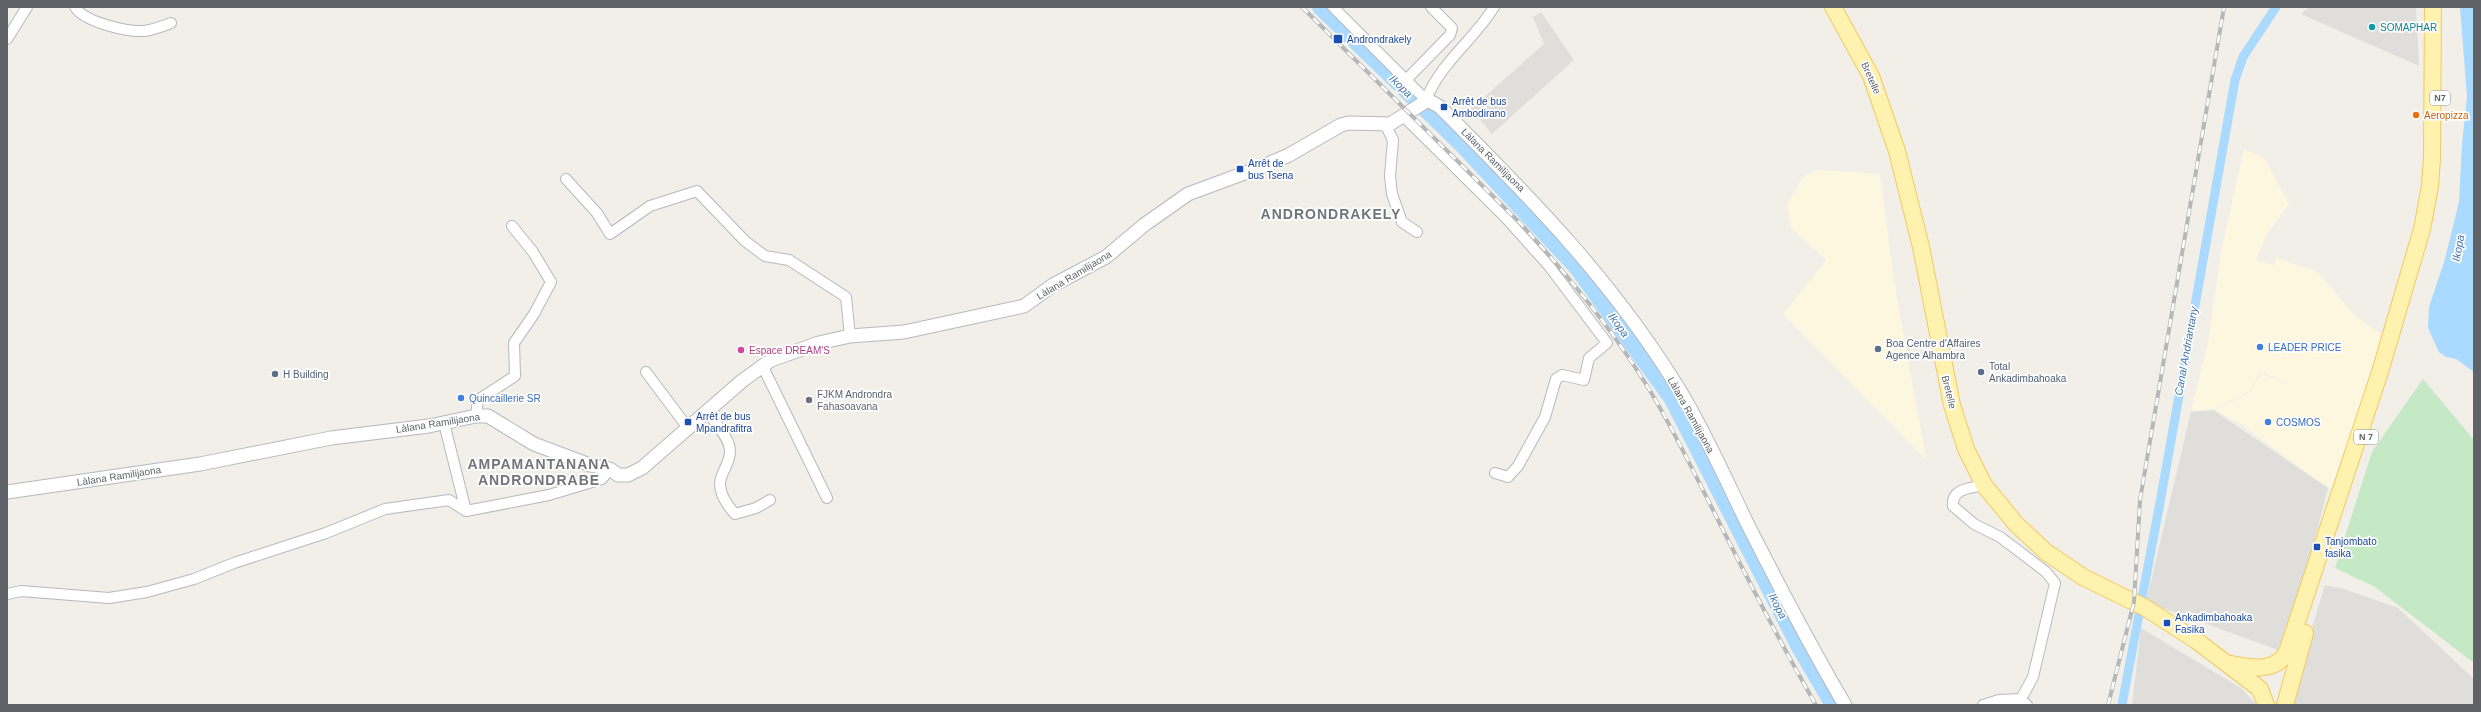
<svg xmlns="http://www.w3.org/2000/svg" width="2481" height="712" font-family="Helvetica,sans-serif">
  <rect width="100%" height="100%" fill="#f1efe8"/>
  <path fill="#fef7e0" d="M2244 149 2265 159 2289 204 2268 232 2256 260 2274 265 2277 258 2318 272 2356 317 2384 335 2334 490 2314 478 2238 422 2215 410 2250 392 2261 373 2300 389 2260 371 2250 391 2214 409 2191 411 2208 343 2221 252Z
    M1816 170 1880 174 1894 281 1926 460 1783 314 1826 260 1791 228 1787 205 1802 178Z"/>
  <path fill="#e0deda" d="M2309 7H2416L2419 66 2301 14Z
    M1541 12 1574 60 1492 134 1471 109 1544 44 1533 17Z
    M2213 410 2328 488 2311 554 2278 650 2146 602 2191 412Z
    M2325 585 2344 589 2398 608 2474 679V705H2288Z
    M2141 628 2241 688 2257 705H2132Z"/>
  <path fill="#c5e8c5" d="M2423 379 2474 440V663L2375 587 2335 568 2372 452Z"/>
  <path fill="#aadaff" d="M2460 7H2474V372L2456 359 2446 357 2439 352 2428 328 2429 307 2445 259 2459 202 2462 144 2467 97Z"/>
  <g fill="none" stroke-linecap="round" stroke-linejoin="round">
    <path stroke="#aadaff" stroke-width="9" d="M2122 705 2161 497 2235 80 2243 57 2276 7"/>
    <path stroke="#aadaff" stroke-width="16" d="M1320 7 1463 146 1577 268 1672 399 1799 647 1833 705"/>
    <g stroke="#b5b8bc" stroke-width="12">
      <path id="minor" d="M75 7C84 22 127 32 144 31 153 30 163 26 171 23
        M1333 7 1426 100C1440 63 1474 40 1494 7
        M7 39 27 7
        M1406 80 1450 35 1452 28 1431 7
        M1403 116 1505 217 1549 266 1607 343 1589 358 1584 380 1562 375 1556 379 1545 417 1518 466 1508 477 1495 473
        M1385 124 1393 140 1390 176 1392 194 1402 222 1417 232
        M566 179 597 213 610 234 650 206 697 191 745 241 765 256 789 260 846 297 850 336
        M762 365 827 498
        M646 372 688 428
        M707 411C714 422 730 438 730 451 730 462 724 468 721 478 717 491 726 504 735 514L756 508 770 500
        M476 416 478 400 515 376 514 343 534 314 551 282 533 252 512 226
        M444 423 466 511
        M1984 485C1971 488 1951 488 1953 506L1974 524 2000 537 2020 552 2046 572 2055 583 2033 677 2021 699
        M7 594 21 591 109 598 147 592 194 579 234 563 326 533 385 509 449 500 466 511 549 495 602 479 610 469
        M1983 705 1999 700 2021 699 2027 705"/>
    </g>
    <g stroke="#b5b8bc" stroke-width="15">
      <path id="tertiary" d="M7 492 200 464 331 438 429 426 476 416H488L534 444 590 465 610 469 618 475H628L642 468 742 381 771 360 819 343 850 336 904 332 1024 306 1053 285 1106 257 1144 225 1188 194 1261 167 1289 155 1341 125 1349 123 1390 124 1428 100 1440 107C1531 198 1613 281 1680 391 1706 434 1726 480 1748 525 1779 586 1810 646 1845 705"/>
    </g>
    <g stroke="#f2c960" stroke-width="18">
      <path id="primary" d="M1833 7 1871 76 1897 151 1921 247 1952 405 1966 449 1984 485 2016 524 2046 552 2083 577 2144 607 2197 641 2260 689 2266 705
        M2231 664C2251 668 2275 673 2287 652L2380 372 2422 229 2430 186 2432 158 2433 7
        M2285 705 2305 633"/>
    </g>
    <use href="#minor" stroke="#fff" stroke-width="10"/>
    <use href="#tertiary" stroke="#fff" stroke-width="13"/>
    <use href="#primary" stroke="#fff2af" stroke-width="16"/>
    <g stroke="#b6b7b8" stroke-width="4">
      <path id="rail" d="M1302 7 1521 224C1566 273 1609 325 1644 381 1670 422 1691 467 1713 510 1746 576 1779 641 1816 705
        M2108 705 2134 602 2140 500 2224 7"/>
    </g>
    <use href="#rail" stroke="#fff" stroke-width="2.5" stroke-dasharray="8" stroke-linecap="butt"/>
  </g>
  <circle fill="#0f9aa8" stroke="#fff" stroke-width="1.5" cx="2372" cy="27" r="4"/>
  <g fill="#1a4fb4" stroke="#fff" stroke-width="1.5">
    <rect x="1333" y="34" width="10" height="10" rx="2"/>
    <rect x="1440" y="103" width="8" height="8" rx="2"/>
    <rect x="1236" y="165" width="8" height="8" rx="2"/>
    <rect x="684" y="418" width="8" height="8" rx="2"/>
    <rect x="2313" y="543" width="8" height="8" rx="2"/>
    <rect x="2163" y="619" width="8" height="8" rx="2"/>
  </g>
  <circle fill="#e8710a" stroke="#fff" stroke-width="1.5" cx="2416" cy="115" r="4"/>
  <g fill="#3f7fe0" stroke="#fff" stroke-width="1.5">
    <circle cx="2260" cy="347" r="4"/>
    <circle cx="461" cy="398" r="4"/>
    <circle cx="2268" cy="422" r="4"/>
  </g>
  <g fill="#5c6f8a" stroke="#fff" stroke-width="1.5">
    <circle cx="1878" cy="349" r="4"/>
    <circle cx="1981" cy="372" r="4"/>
    <circle cx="275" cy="374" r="4"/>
  </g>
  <circle fill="#d1479c" stroke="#fff" stroke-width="1.5" cx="741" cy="350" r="4"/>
  <circle fill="#6b7280" stroke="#fff" stroke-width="1.5" cx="809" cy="400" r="4"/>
  <g text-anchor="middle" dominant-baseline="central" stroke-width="3.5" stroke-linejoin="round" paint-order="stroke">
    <g fill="#fff" stroke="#8f9295" stroke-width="1">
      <rect x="2430" y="91" width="20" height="14" rx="3"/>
      <rect x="2354" y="430" width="24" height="14" rx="3"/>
    </g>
    <g font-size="9" font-weight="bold" fill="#5f6368">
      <text x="2440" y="98">N7</text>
      <text x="2366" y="437">N 7</text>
    </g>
    <g font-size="10" fill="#0d838f" stroke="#fff" text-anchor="start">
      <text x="2380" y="27">SOMAPHAR</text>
    </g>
    <g font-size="10" fill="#164399" stroke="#fff" text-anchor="start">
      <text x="1347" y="39">Androndrakely</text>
      <text x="1452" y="101">Arrêt de bus<tspan x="1452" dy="12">Ambodirano</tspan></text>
      <text x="1248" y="163">Arrêt de<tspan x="1248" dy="12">bus Tsena</tspan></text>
      <text x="696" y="416">Arrêt de bus<tspan x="696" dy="12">Mpandrafitra</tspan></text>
      <text x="2325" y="541">Tanjombato<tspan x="2325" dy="12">fasika</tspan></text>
      <text x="2175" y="617">Ankadimbahoaka<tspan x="2175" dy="12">Fasika</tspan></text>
    </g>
    <g font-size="10" fill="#5f6368" stroke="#fff">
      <text transform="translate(1871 78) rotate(66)">Bretelle</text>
      <text transform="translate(1493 160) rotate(45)">Làlana Ramilijaona</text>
      <text transform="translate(1074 275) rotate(-31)">Làlana Ramilijaona</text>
      <text transform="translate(1949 392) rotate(76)">Bretelle</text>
      <text transform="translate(1691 415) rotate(61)">Làlana Ramilijaona</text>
      <text transform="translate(438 423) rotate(-9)">Làlana Ramilijaona</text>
      <text transform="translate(119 476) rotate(-9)">Làlana Ramilijaona</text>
    </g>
    <g font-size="10" fill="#c56008" stroke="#fff" text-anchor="start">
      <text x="2424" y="115">Aeropizza</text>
    </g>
    <g font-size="10" fill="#4e5e75" stroke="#fff" text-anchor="start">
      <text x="1886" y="343">Boa Centre d'Affaires<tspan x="1886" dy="12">Agence Alhambra</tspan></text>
      <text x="1989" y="366">Total<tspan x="1989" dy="12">Ankadimbahoaka</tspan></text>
      <text x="283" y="374">H Building</text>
    </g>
    <g font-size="10" fill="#366cbe" stroke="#fff" text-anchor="start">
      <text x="2268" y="347">LEADER PRICE</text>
      <text x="469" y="398">Quincaillerie SR</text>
      <text x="2276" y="422">COSMOS</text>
    </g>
    <g font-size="10" fill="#b23c85" stroke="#fff" text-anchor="start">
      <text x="749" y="350">Espace DREAM'S</text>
    </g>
    <g font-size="10" fill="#5b616d" stroke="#fff" text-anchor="start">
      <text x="817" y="394">FJKM Androndra<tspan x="817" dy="12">Fahasoavana</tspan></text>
    </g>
    <g font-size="11" font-style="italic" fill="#4174aa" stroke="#fff">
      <text transform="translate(1401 86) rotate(44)">Ikopa</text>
      <text transform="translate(2458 248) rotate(-80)">Ikopa</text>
      <text transform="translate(1619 325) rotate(54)">Ikopa</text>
      <text transform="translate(2186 351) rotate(-80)">Canal Andriantany</text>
      <text transform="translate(1778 606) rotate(63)">Ikopa</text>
    </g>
    <g font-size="14" font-weight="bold" letter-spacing="1" fill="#70757a" stroke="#fff">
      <text x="1331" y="214">ANDRONDRAKELY</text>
      <text x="539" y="464">AMPAMANTANANA<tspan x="539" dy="16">ANDRONDRABE</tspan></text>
    </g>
  </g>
  <rect width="2481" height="712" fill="none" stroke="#5f6368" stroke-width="16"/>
</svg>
